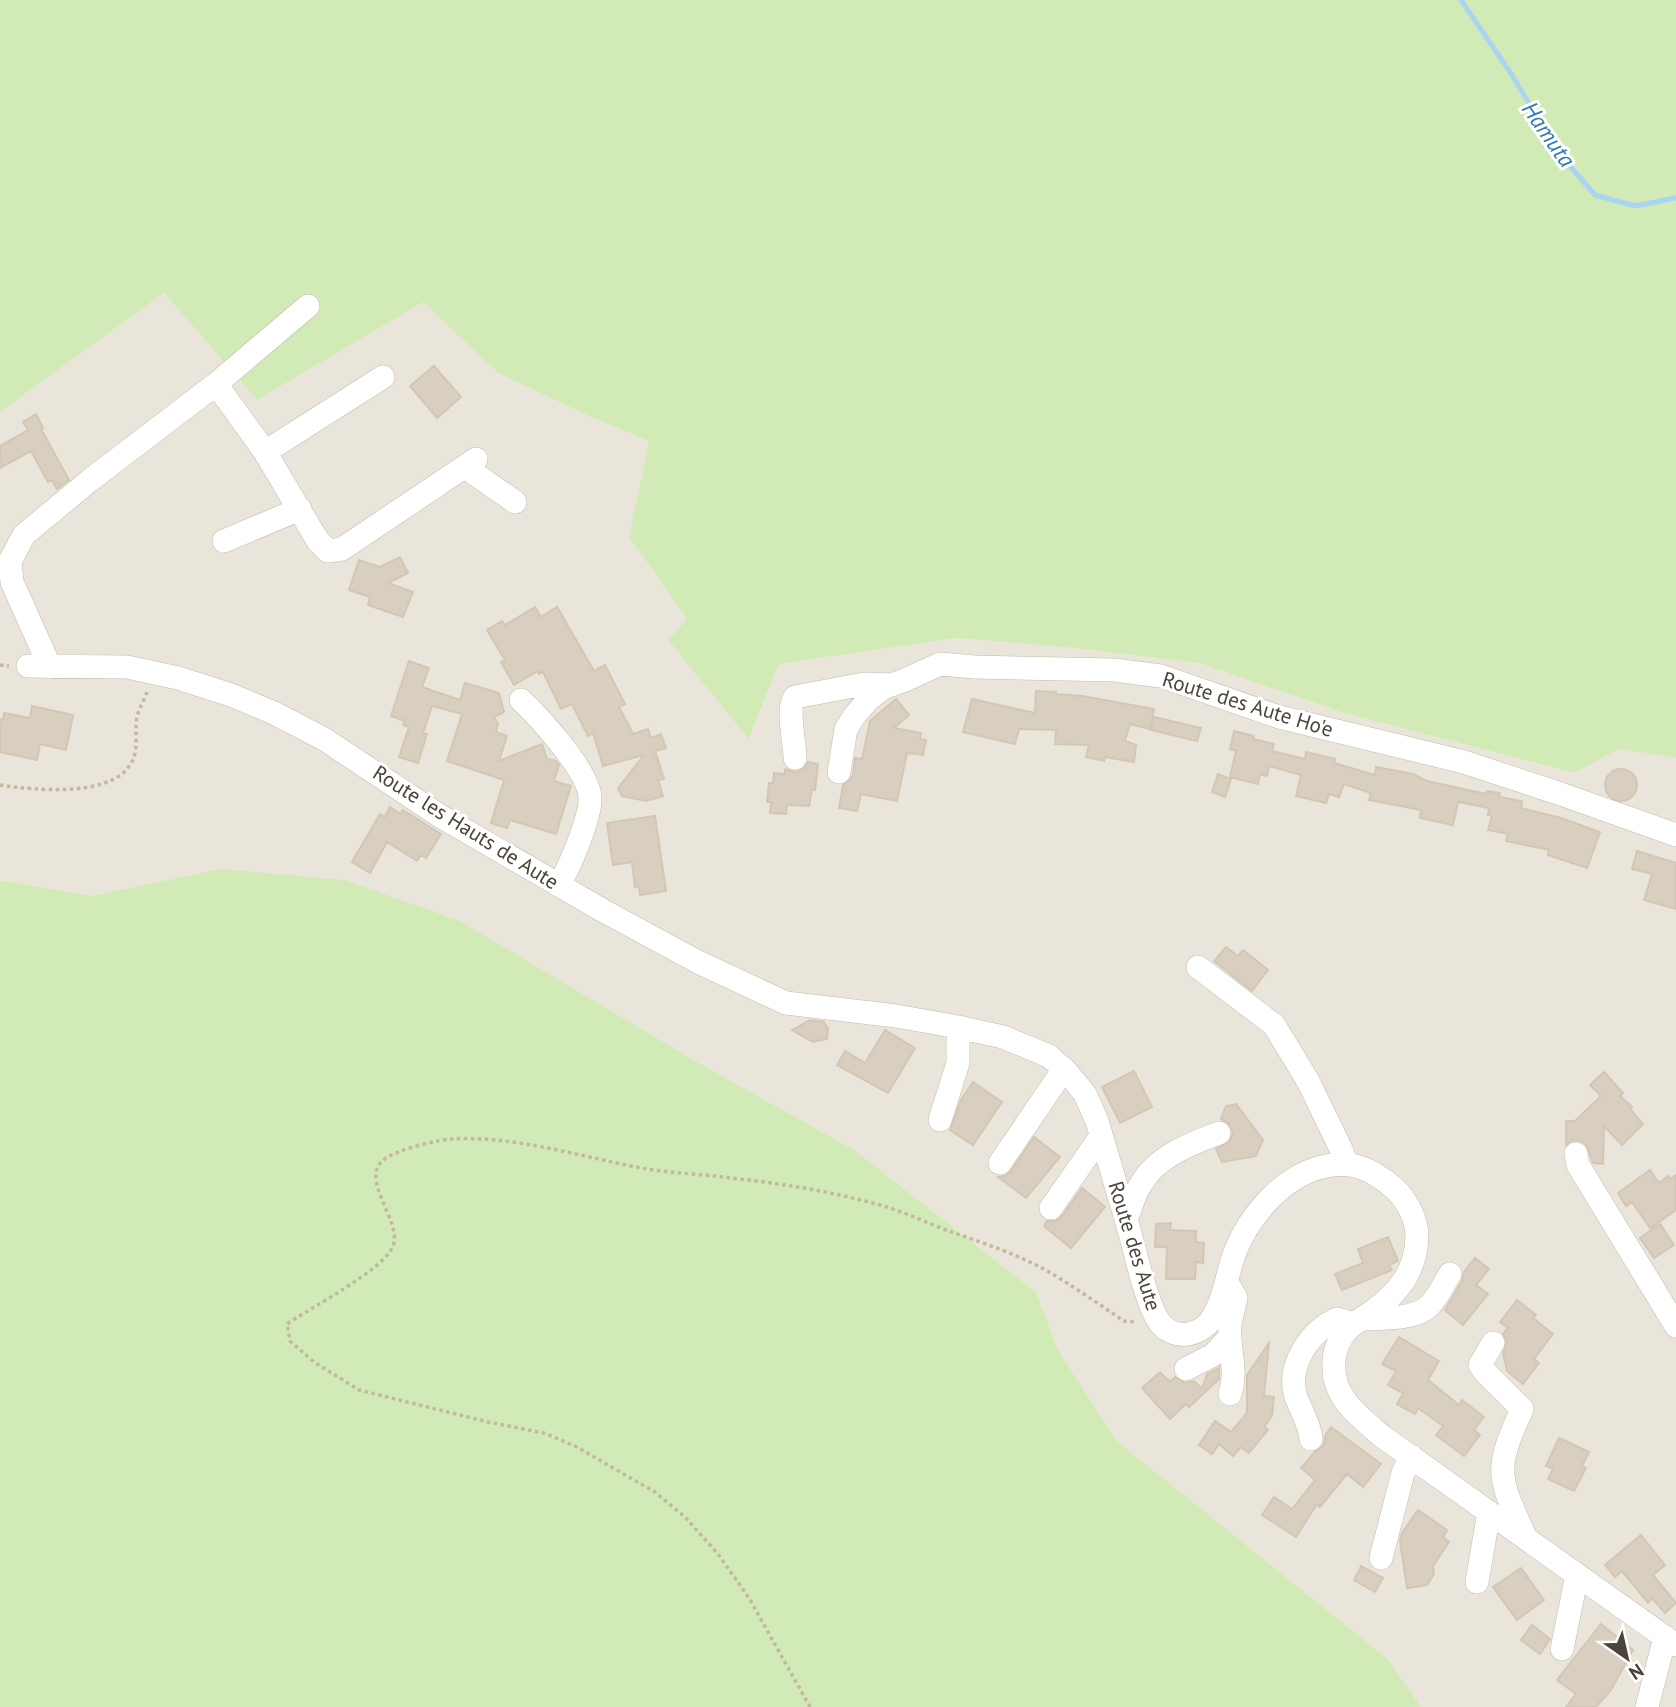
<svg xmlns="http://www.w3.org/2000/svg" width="1676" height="1707" font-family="'PT Sans',sans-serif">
  <rect width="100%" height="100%" fill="#f6f3ec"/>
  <path fill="#eae5da" d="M164 293 257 400 423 301 498 373 593 418 649 441 629 537 687 619 668 640 750 738 779 664 957 638 1084 649 1199 663 1344 713 1573 773 1619 749 1676 758V1707H1421L1389 1660 1117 1441 1058 1350 1036 1292 853 1149 690 1058 220 869 91 896 8 881 0 882V412Z"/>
  <path fill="#d2eab5" d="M0 0H1676V758L1619 749 1574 773 1344 713 1199 663 1084 649 957 638 779 664 749 739 668 640 687 619 629 537 649 441 593 418 498 373 423 302 257 400 164 293 0 412Z
    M220 869 344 880 460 921 690 1058 853 1149 1036 1292 1058 1350 1117 1441 1389 1660 1421 1707H0V882L8 881 91 896Z"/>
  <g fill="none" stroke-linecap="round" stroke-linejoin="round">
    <path stroke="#a9d4f2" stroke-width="5" d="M1461 0 1512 75 1557 151 1595 195 1635 206 1676 198"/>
  </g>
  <path fill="#d8cfc1" stroke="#d3c7b4" stroke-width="2" d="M434 366 461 397 437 418 410 386Z
    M36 414 43 428 41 429 69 480 57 489 52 480 48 482 31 451 0 468V446L28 430 23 422Z
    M400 557 408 573 388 583 413 592 403 617 368 605 370 597 349 590 359 560 380 567Z
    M535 607 541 617 557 607 594 671 605 665 625 704 619 707 633 734 648 729 651 738 661 734 666 748 655 751 664 779 658 780 663 796 646 801 622 796 618 788 644 755 603 766 593 733 588 736 572 704 561 709 543 672 539 674 538 671 514 685 501 662 505 660 487 630 502 621 505 625Z
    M409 661 429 668 422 687 460 700 465 683 499 693 504 712 494 717 498 724 496 732 507 736 499 761 542 744 547 759 556 761 559 765 554 781 571 786 556 834 510 820 507 828 491 823 504 780 447 761 462 714 432 706 423 733 427 734 418 763 399 757 409 727 403 725 405 721 391 716Z
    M1036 691 1056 692V694L1082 696 1154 709 1150 729 1130 724 1125 741 1136 745 1134 762 1105 757 1104 761 1086 757 1089 745 1055 744 1056 730 1019 729 1015 744 963 732 972 699 1035 713Z
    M896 699 909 715 894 728 921 733 920 739 926 740 923 755 907 753 897 801 861 794 857 811 839 808 843 785 849 781 853 775 855 758 862 759 870 721Z
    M32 706 73 715 66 750 40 744 37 760 0 752V719L3 720 4 713 30 718Z
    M1154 717 1201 728 1197 741 1151 730Z
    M1234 731 1254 736 1253 739 1274 744 1272 751 1305 759 1306 752 1335 759 1334 763 1375 775 1376 767 1413 774 1427 781 1486 794 1487 791 1500 793 1499 797 1522 801 1521 808 1561 818 1600 832 1587 868 1548 855 1549 850 1506 841 1508 834 1488 830 1492 816 1488 815 1489 808 1458 802 1453 825 1420 818 1421 810 1369 800 1371 793 1344 784 1339 797 1329 794 1326 803 1296 796 1301 775 1269 766 1267 776 1260 774 1258 784 1230 777 1236 751 1230 749Z
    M808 762 818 764 815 790 812 789 809 806 787 805 786 814 770 813 771 802H767L769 783H773L774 773 785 774V769L796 772 803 769Z
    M1605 785a16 16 0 1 1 32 0a16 16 0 1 1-32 0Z
    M1218 774 1231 779 1225 797 1212 792Z
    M390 807 400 814 403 810 441 834 426 858 421 855 417 861 387 842 370 873 352 862 380 814 385 817Z
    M655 816 666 891 640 895 639 886 635 887 632 862 613 865 607 823Z
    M1637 851 1676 863V909L1644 900 1652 874 1632 869Z
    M1226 947 1238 956 1243 950 1268 970 1252 991 1214 961Z
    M810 1020 824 1022 828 1029 827 1039 813 1042 792 1030Z
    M885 1030 915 1048 888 1093 837 1065 845 1051 865 1063Z
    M1134 1071 1152 1107 1120 1123 1102 1087Z
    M1604 1072 1623 1093 1620 1096 1632 1107 1630 1109 1643 1124 1622 1145 1604 1126 1603 1164 1593 1163 1587 1146 1581 1141 1573 1140 1566 1145V1121H1575L1601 1096 1590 1085Z
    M973 1082 1002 1102 973 1145 950 1130 961 1100Z
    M1236 1104 1263 1140 1256 1156 1222 1162 1216 1149 1229 1142 1233 1134 1228 1123 1221 1119 1226 1106Z
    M1034 1137 1060 1157 1026 1198 998 1177 1005 1176 1011 1171Z
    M1650 1170 1659 1183 1668 1176 1670 1179 1676 1175V1210L1650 1228 1632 1202 1626 1206 1618 1193Z
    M1082 1188 1105 1207 1071 1248 1044 1226 1047 1221H1056L1062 1216Z
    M1171 1223 1170 1230 1196 1231V1242L1204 1243 1203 1263 1196 1262 1195 1279H1166L1167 1247H1155L1156 1224Z
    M1660 1224 1674 1245 1654 1258 1640 1238Z
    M1388 1237 1398 1261 1389 1265 1392 1270 1342 1290 1335 1274 1363 1263 1358 1249Z
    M1475 1258 1489 1269 1476 1285 1488 1294 1463 1325 1445 1310 1462 1281 1464 1272Z
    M1517 1300 1536 1315 1533 1318 1553 1334 1534 1359 1539 1363 1523 1384 1507 1371 1503 1353 1507 1342 1503 1334 1508 1328 1500 1322Z
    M1399 1337 1439 1361 1428 1380 1459 1405 1462 1400 1484 1417 1474 1430 1480 1435 1464 1456 1436 1435 1443 1426 1418 1408 1415 1414 1397 1404 1403 1393 1388 1385 1396 1371 1382 1364Z
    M1269 1343 1264 1396 1274 1397 1272 1416 1264 1427 1268 1430 1249 1453 1241 1447 1233 1456 1219 1444 1212 1454 1199 1445 1215 1421 1231 1432 1247 1413V1375Z
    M1219 1368V1379L1189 1407 1186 1404 1170 1419 1142 1388 1160 1372 1170 1382 1175 1377 1185 1383 1194 1381 1202 1389 1207 1374Z
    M1331 1427 1381 1464 1363 1487 1347 1474 1320 1507 1317 1504 1296 1537 1262 1515 1274 1497 1292 1509 1315 1480 1301 1468 1314 1453 1324 1445 1325 1436Z
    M1559 1438 1589 1452 1582 1466 1586 1468 1574 1491 1548 1479 1553 1469 1546 1466Z
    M1418 1510 1447 1530 1443 1537 1449 1542 1433 1566 1434 1574 1427 1585 1407 1588 1400 1541 1402 1533Z
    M1641 1535 1665 1565 1653 1575 1676 1603 1665 1613 1652 1598 1648 1603 1622 1571 1615 1577 1605 1565Z
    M1361 1566 1383 1578 1375 1592 1354 1580Z
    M1521 1568 1544 1600 1517 1620 1493 1587Z
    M1601 1624 1633 1650 1611 1690 1596 1707H1566L1576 1694 1557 1680Z
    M1532 1625 1550 1639 1540 1654 1521 1640Z"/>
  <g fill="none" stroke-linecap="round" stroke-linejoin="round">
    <g stroke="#c2bbae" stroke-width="24">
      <path id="minor" d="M216 384 265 452 318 541 328 551 342 549 476 459
        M265 452 383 377
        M465 467 515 502
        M224 541 300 509
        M28 666 127 667 178 678 231 695 274 713 324 739 440 816 602 910 698 962 786 1003 896 1016 958 1027 1003 1037 1049 1056 1066 1071 1085 1094 1097 1121C1108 1158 1119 1196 1130 1233 1136 1255 1147 1306 1160 1323 1166 1331 1178 1336 1188 1334 1198 1332 1208 1326 1213 1317 1225 1298 1227 1273 1235 1252 1249 1216 1281 1179 1318 1168 1351 1159 1371 1168 1395 1189 1407 1200 1417 1220 1417 1236 1416 1272 1398 1294 1370 1313 1363 1318 1354 1323 1348 1329 1340 1337 1334 1350 1334 1362 1331 1397 1359 1416 1383 1437L1676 1645
        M50 667 12 582 10 561 24 535 89 481 216 384 308 306
        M521 700C540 718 590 773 590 798 591 816 569 870 558 885
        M795 758C795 742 786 709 795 697L864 684 892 685
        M839 772 846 729 855 715 869 699 883 688 905 680 940 664 975 667 1114 670 1161 676 1279 717 1464 762 1558 793 1676 835
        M1198 967 1274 1025 1308 1081 1341 1149 1346 1164
        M940 1120 958 1063V1027
        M1576 1154 1578 1165 1676 1326
        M1000 1163 1064 1069
        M1051 1208 1101 1136
        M1126 1220C1131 1208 1134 1194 1141 1184 1157 1156 1191 1144 1219 1133
        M1228 1284 1236 1298C1234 1307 1231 1317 1230 1326 1228 1350 1238 1370 1230 1394
        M1362 1319C1382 1318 1412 1320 1428 1307 1438 1298 1443 1285 1450 1274
        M1493 1343 1480 1365 1485 1372 1522 1409C1495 1469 1497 1475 1524 1534
        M1186 1369 1213 1355 1225 1342 1230 1341
        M1311 1439C1310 1424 1301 1411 1296 1397 1286 1366 1310 1331 1337 1319L1354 1324
        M1381 1558 1403 1473 1411 1456
        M1477 1582 1489 1512
        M1562 1649 1577 1575
        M1647 1707 1665 1637"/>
    </g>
    <path stroke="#c4b79f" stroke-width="3.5" stroke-dasharray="3.5 3.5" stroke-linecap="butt" d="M0 665 9 666
      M0 785C33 790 109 798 130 765 140 751 134 733 137 717 139 709 144 700 147 692
      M810 1707 749 1598 718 1554 685 1517 655 1492 577 1447 544 1433 488 1422 359 1390 314 1362 290 1341 287 1324C310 1308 385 1269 393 1246 403 1221 356 1177 386 1158 400 1149 436 1140 452 1139 512 1135 582 1157 641 1168 670 1173 701 1174 730 1178 779 1183 829 1191 876 1204 900 1210 923 1221 946 1230 977 1241 1011 1252 1040 1267 1069 1283 1097 1303 1124 1321L1136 1322"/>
    <use href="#minor" stroke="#fff" stroke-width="23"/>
  </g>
  <g text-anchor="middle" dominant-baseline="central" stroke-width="6" stroke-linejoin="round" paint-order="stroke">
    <g font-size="21" fill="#4b4439" stroke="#fff">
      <text transform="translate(1248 704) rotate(17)">Route des Aute Ho'e</text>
      <text transform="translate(466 827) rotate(32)">Route les Hauts de Aute</text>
      <text transform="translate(1135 1246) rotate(73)">Route des Aute</text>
    </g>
    <g font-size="23" font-style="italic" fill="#2e7ab2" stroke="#fff">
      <text transform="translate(1549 134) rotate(55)">Hamuta</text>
    </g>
  </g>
  <g transform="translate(1627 1658) rotate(146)" stroke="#ffffff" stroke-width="5" paint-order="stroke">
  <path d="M0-5L12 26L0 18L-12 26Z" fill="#4b4439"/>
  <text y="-10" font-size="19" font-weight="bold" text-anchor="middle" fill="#4b4439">N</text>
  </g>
</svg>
